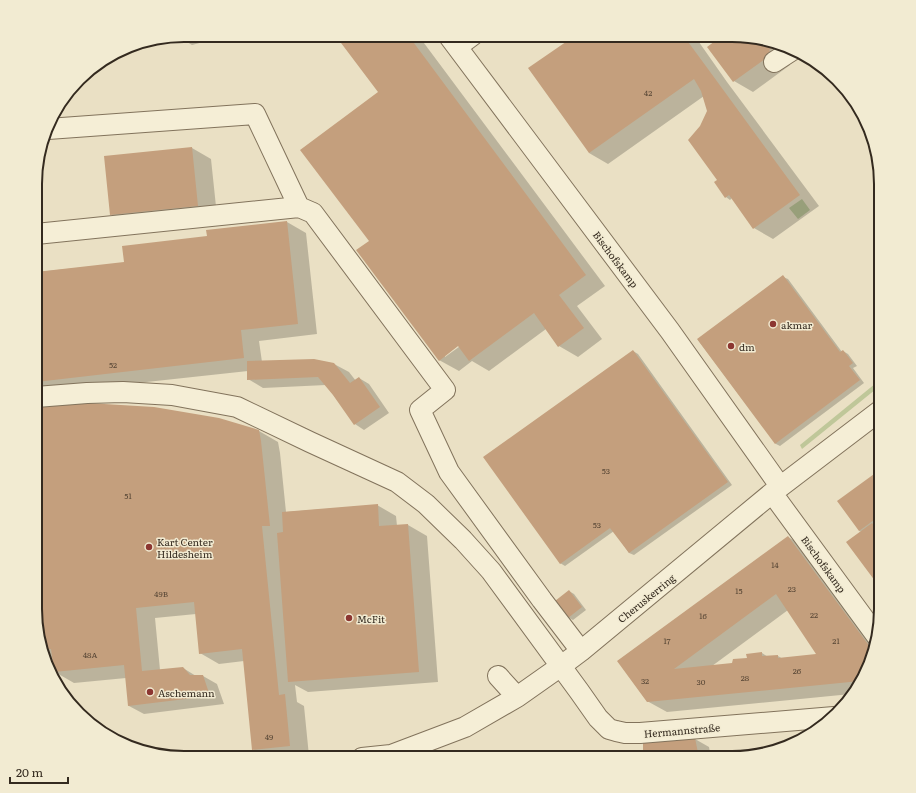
<svg xmlns="http://www.w3.org/2000/svg" width="916" height="793" font-family="Literata,serif">
  <rect width="100%" height="100%" fill="#eae0c4"/>
  <path fill="#bfc799" d="M802 199 810 210 798 219 789 208Z
    M881 379V385L802 449 800 445Z"/>
  <path fill="#0003" fill-rule="evenodd" d="M184 35H230L192 45 182 39 181 36Z
    M336 35H418L605 286 577 306 602 339 578 357 559 346 546 329 489 371 472 361 459 371 439 360 370 242 379 92ZM462 343 463 344 445 357V355Z
    M577 35H694L727 82 819 206 773 239 754 228 732 198 730 200 726 197 719 180 701 127 708 111 704 96 608 164 589 153Z
    M701 35H711L707 38Z
    M742 35 798 50 787 61 790 65 753 92 734 81Z
    M192 148 211 159 217 216 130 225 111 214Z
    M287 222 306 233 317 334 259 341 262 362 334 364 349 372 356 381 359 378 369 384 389 413 364 430 355 424 326 385 263 388 248 379V371L36 394V267L38 268V272L125 263 208 237Z
    M783 277 788 279 842 352 843 351 848 354 857 366 853 368 864 383 780 446 776 444 698 340Z
    M633 351 638 354 732 485 634 555 629 553 614 531 565 566 560 563Z
    M36 406 259 431 278 442 280 453 286 512 377 505 396 516 397 526 408 525 427 536 438 682 308 692 295 685 297 702 304 706 309 756 292 758H269L253 749 244 661 219 664 200 653 196 614 155 618 160 670 183 668 196 676H203L217 684 224 704 144 714 129 706 126 678 74 683 55 672 54 661 45 662 35 619Z
    M881 470V587L862 532 859 531Z
    M788 537 808 548 875 640 870 666 851 694 667 712 647 701 618 661ZM788 610 818 655 783 659 778 656 768 657 762 653 733 664 712 666Z
    M569 591 574 594 586 610 573 620 569 618 556 601Z
    M695 739 709 747 711 758H647Z"/>
  <path fill="#c49f7d" fill-rule="evenodd" d="M184 35H198V36L181 40 180 36Z
    M335 35H408L586 275 559 295 584 328 558 347 534 313 469 361 458 346 439 361 356 250 369 241 300 150 378 92Z
    M576 35H683L708 69 800 195 753 229 729 195 725 198 714 182 717 180 688 140 700 126 707 111 701 91 694 79 589 153 528 68Z
    M723 35H742L776 44 769 50 772 54 733 82 707 47Z
    M192 147 198 206 110 215 104 156Z
    M287 221 298 324 241 330 244 358 36 382V272L124 262 122 246 207 236 206 230Z
    M783 275 840 352 843 350 853 363 849 366 860 380 775 444 697 339Z
    M633 350 728 482 629 553 610 528 560 564 483 457Z
    M314 359 334 363 350 383 359 377 380 407 354 425 333 395 318 377 247 380V361Z
    M71 402 154 407 219 418 259 430 261 441 270 526H262L279 695 285 694 290 746 252 750 242 649 199 654 194 602 136 608 142 671 183 667 190 675H203L210 696 128 706 124 665 54 672 51 649 42 650 35 619 36 405Z
    M881 469V515L859 531 837 501Z
    M378 504 379 526 408 524 419 672 288 682 277 533 283 532 282 512Z
    M872 523 881 534V589L846 542Z
    M788 536 873 651 870 666 860 681 647 702 617 661ZM776 594 816 654 778 658V655L762 656V652L746 654 747 658 733 659 732 663 674 669Z
    M569 590 582 607 568 618 555 601Z
    M695 738 698 753 701 758H646L643 754V743Z"/>
  <g fill="none" stroke-linecap="round" stroke-linejoin="round">
    <g stroke="#82735c" stroke-width="22">
      <path id="minor" d="M448 35 670 331 780 486
        M457 47 473 35
        M774 62 794 49
        M48 129 255 114 299 207
        M36 234 299 207 313 213 445 390 420 410 449 472 542 600 581 651
        M36 397 87 393 123 392 172 395 237 407 310 442 397 482 426 504 463 540 491 571 579 691 598 718 609 729 616 731 625 733H640L834 717
        M772 493 876 635
        M498 676 517 697
        M362 758 391 755
        M387 758 391 755 465 727 517 697 561 666 581 651 772 493 881 410"/>
    </g>
    <use href="#minor" stroke="#f5eed6" stroke-width="20"/>
  </g>
  <g fill="#8c3631" stroke="#f2ebd2" stroke-width="1.5">
    <circle cx="773" cy="324" r="4"/>
    <circle cx="731" cy="346" r="4"/>
    <circle cx="149" cy="547" r="4"/>
    <circle cx="349" cy="618" r="4"/>
    <circle cx="150" cy="692" r="4"/>
  </g>
  <g text-anchor="middle" dominant-baseline="central" stroke-width="3" stroke-linejoin="round" paint-order="stroke">
    <g font-size="8" fill="#584736">
      <text x="648" y="92">42</text>
      <text x="113" y="364">52</text>
      <text x="606" y="470">53</text>
      <text x="128" y="495">51</text>
      <text x="597" y="524">53</text>
      <text x="775" y="564">14</text>
      <text x="792" y="588">23</text>
      <text x="739" y="590">15</text>
      <text x="161" y="593">49B</text>
      <text x="814" y="614">22</text>
      <text x="703" y="615">16</text>
      <text x="667" y="640">17</text>
      <text x="836" y="640">21</text>
      <text x="90" y="654">48A</text>
      <text x="797" y="670">26</text>
      <text x="745" y="677">28</text>
      <text x="645" y="680">32</text>
      <text x="701" y="681">30</text>
      <text x="269" y="736">49</text>
    </g>
    <g font-size="10" fill="#342a1f" stroke="#f2ebd2">
      <text transform="translate(616 259) rotate(53)">Bischofskamp</text>
      <text transform="translate(824 564) rotate(54)">Bischofskamp</text>
      <text transform="translate(646 598) rotate(-39)">Cheruskerring</text>
      <text transform="translate(682 730) rotate(-5)">Hermannstraße</text>
    </g>
    <g font-size="10" fill="#342a1f" stroke="#f2ebd2" text-anchor="start">
      <text x="781" y="324">akmar</text>
      <text x="739" y="346">dm</text>
      <text x="157" y="541">Kart Center<tspan x="157" dy="12">Hildesheim</tspan></text>
      <text x="357" y="618">McFit</text>
      <text x="158" y="692">Aschemann</text>
    </g>
  </g>
  <path d="M0 0H916V793H0ZM184 42H732A142 142 0 0 1 874 184V609A142 142 0 0 1 732 751H184A142 142 0 0 1 42 609V184A142 142 0 0 1 184 42Z" fill="#f2ebd2" fill-rule="evenodd"/>
  <path fill="none" stroke="#342a1f" stroke-width="2" d="M184 42H732A142 142 0 0 1 874 184V609A142 142 0 0 1 732 751H184A142 142 0 0 1 42 609V184A142 142 0 0 1 184 42Z"/>
  <path d="M10 777v6h58v-6" fill="none" stroke="#342a1f" stroke-width="2"/>
  <text x="16" y="777" font-size="12" fill="#342a1f" stroke="#f2ebd2" stroke-width="3" paint-order="stroke">20 m</text>
</svg>
